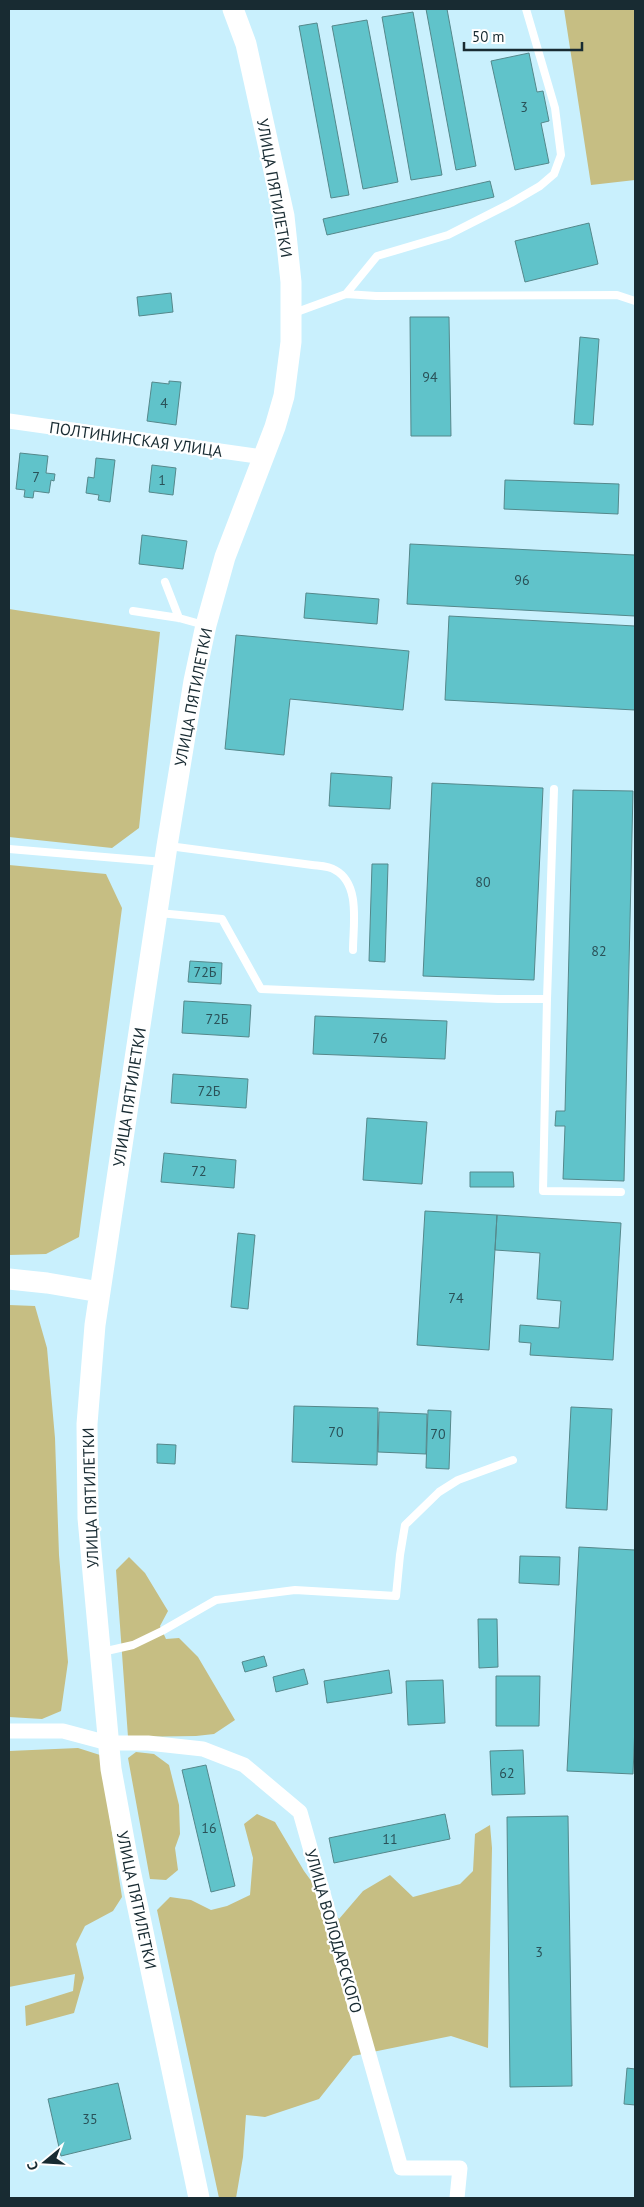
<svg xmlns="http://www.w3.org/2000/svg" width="644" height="2207" font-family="'PT Sans',sans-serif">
  <rect width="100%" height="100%" fill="#c9f0fd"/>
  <path fill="#c6be83" d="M564 9H635V180L591 185Z
    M9 609 160 632 139 828 112 848 9 837Z
    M9 865 106 874 122 908 79 1237 46 1254 9 1255Z
    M9 1305 35 1306 47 1348 55 1438 59 1555 68 1662 61 1711 42 1719 9 1717Z
    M129 1557 145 1573 168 1611 160 1626 166 1639 179 1638 198 1657 235 1720 214 1734 196 1736 128 1737 116 1570Z
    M78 1748 100 1755 122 1897 113 1911 85 1926 76 1944 84 1978 74 2013 26 2026 25 2006 73 1991 75 1974 9 1987V1751Z
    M136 1752 154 1754 169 1765 179 1805 180 1834 175 1848 178 1870 166 1880 150 1879 128 1758Z
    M257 1814 275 1822 304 1871 339 1919 363 1891 390 1875 413 1897 460 1884 473 1871 475 1834 490 1825 492 1848 488 2048 451 2036 353 2056 319 2099 265 2117 246 2115 243 2157 236 2198H219L157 1910 170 1897 191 1900 211 1910 227 1906 250 1895 253 1858 244 1824Z"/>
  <path fill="#60c3ca" stroke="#55888b" d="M426 9H447L476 166 456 170Z
    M413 12 442 175 411 180 382 17Z
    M367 20 398 182 363 189 332 26Z
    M317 23 349 195 331 198 299 26Z
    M529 53 537 92 543 91 549 121 541 123 549 163 515 170 491 61Z
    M490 181 494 197 327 235 323 219Z
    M589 223 598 264 525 282 515 241Z
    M171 293 173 312 139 316 137 297Z
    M410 317H449L451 436H411Z
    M580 337 599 339 593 425 574 424Z
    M169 381 181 382 176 425 147 421 152 382 169 384Z
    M20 453 48 456 46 473 55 474 54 481 51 480 49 493 34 491 33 498 24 497 25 490 16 489Z
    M96 458 115 460 110 502 98 500 99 495 86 493 88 477 94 478Z
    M152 465 176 468 173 495 149 492Z
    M505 480 619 484 618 514 504 509Z
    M142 535 187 541 183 569 139 564Z
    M410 544 635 555V616L407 604Z
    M306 593 379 599 377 624 304 618Z
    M449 616 635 626V710L445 700Z
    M236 635 409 651 403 710 290 699 284 755 225 749Z
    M331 773 392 777 390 809 329 806Z
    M432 783 543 788 534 980 423 976Z
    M573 790 633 791 624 1181 563 1179 565 1126H555L556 1111H565Z
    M372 864H388L385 962 369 961Z
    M190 961 222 963 221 984 188 982Z
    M184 1001 251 1005 249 1037 182 1033Z
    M315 1016 447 1021 445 1059 313 1054Z
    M173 1074 248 1079 246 1108 171 1103Z
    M367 1118 427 1122 422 1184 363 1180Z
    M164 1153 236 1160 234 1188 161 1182Z
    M470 1172H513L514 1187H470Z
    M425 1211 497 1215 489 1350 417 1345Z
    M497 1215 621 1223 613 1360 530 1355 531 1343 519 1342 520 1325 559 1328 561 1301 537 1299 540 1253 495 1250Z
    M238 1233 255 1235 248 1309 231 1307Z
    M294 1406 378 1408 377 1465 292 1462Z
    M571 1407 612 1409 607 1510 566 1508Z
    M428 1410 451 1411 449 1469 426 1468Z
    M379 1412 427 1414 426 1454 378 1452Z
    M157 1444 176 1445 175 1464 157 1463Z
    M579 1547 635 1550V1725L633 1774 567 1771Z
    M520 1556 560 1557 559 1585 519 1583Z
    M478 1619H497L498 1667 479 1668Z
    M264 1656 267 1666 245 1672 242 1662Z
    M304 1669 308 1684 276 1692 273 1677Z
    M389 1670 392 1693 327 1703 324 1681Z
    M496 1676H540L539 1726H496Z
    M443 1680 445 1723 408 1725 406 1681Z
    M523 1750 525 1794 492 1795 490 1751Z
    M206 1765 235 1886 211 1892 182 1770Z
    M445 1814 450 1839 334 1863 329 1838Z
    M568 1816 572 2086 510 2087 507 1817Z
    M627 2068 635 2069V2105L624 2104Z
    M118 2083 131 2139 61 2156 48 2099Z"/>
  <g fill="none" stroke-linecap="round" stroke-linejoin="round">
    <path stroke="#fff" stroke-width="8" d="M346 294 377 256 448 235 511 203 540 186 554 174 561 155 555 108 526 9
      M294 313 346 294 376 296 617 295 635 301
      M165 582 179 618
      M133 611 179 618 204 625
      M554 789 547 999 543 1191 621 1192
      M169 846 312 865C319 866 329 866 335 870 361 884 353 925 353 950
      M9 849 164 862
      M159 913 222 919 261 989 498 999H547
      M102 1652 133 1645 162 1631 216 1600 295 1590 396 1596 400 1555 405 1525 439 1492 458 1480 513 1460"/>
    <path stroke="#fff" stroke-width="15" d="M9 421 263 457
      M9 1731H63L108 1743H148L203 1749 244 1765 300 1812 401 2168H460L457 2198"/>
    <path stroke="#fff" stroke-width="21" d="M9 1279 47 1283 100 1292
      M199 2198 126 1851 111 1769 88 1518 87 1424 95 1325 167 846 194 681 206 625 225 557 275 427 284 396 291 342V282L284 216 246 44 233 9"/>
  </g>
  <g text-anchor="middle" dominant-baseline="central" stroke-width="4.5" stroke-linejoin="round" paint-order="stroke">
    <g font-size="14" fill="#2a5158">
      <text x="524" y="107">3</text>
      <text x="430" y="377">94</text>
      <text x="164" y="403">4</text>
      <text x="36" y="477">7</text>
      <text x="162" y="480">1</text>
      <text x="522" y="580">96</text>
      <text x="483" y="882">80</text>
      <text x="599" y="951">82</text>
      <text x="205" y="972">72Б</text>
      <text x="217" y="1019">72Б</text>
      <text x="380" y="1038">76</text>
      <text x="209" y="1091">72Б</text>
      <text x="199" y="1171">72</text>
      <text x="456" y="1298">74</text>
      <text x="336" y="1432">70</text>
      <text x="438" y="1434">70</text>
      <text x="507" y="1773">62</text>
      <text x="209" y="1828">16</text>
      <text x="390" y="1839">11</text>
      <text x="539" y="1952">3</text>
      <text x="90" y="2119">35</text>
    </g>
    <g font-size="16" fill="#182b32" stroke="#fff">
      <text transform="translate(275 188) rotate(80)">УЛИЦА ПЯТИЛЕТКИ</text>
      <text transform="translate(136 439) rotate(8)">ПОЛТИНИНСКАЯ УЛИЦА</text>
      <text transform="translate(193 697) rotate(-79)">УЛИЦА ПЯТИЛЕТКИ</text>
      <text transform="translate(129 1097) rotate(-81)">УЛИЦА ПЯТИЛЕТКИ</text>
      <text transform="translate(90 1498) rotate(-92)">УЛИЦА ПЯТИЛЕТКИ</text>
      <text transform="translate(137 1900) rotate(78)">УЛИЦА ПЯТИЛЕТКИ</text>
      <text transform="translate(334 1931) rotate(74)">УЛИЦА ВОЛОДАРСКОГО</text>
    </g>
  </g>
  <rect width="644" height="2207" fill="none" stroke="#182b32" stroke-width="20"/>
  <g transform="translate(45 2162) rotate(252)" stroke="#ffffff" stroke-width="4" paint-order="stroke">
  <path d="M0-4L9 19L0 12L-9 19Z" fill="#182b32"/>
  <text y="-8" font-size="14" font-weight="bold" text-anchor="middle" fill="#182b32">С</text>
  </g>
  <path d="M464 42v8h118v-8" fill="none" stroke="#182b32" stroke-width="2.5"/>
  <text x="472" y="42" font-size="15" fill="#182b32" stroke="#ffffff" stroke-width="4" paint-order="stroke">50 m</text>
</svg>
